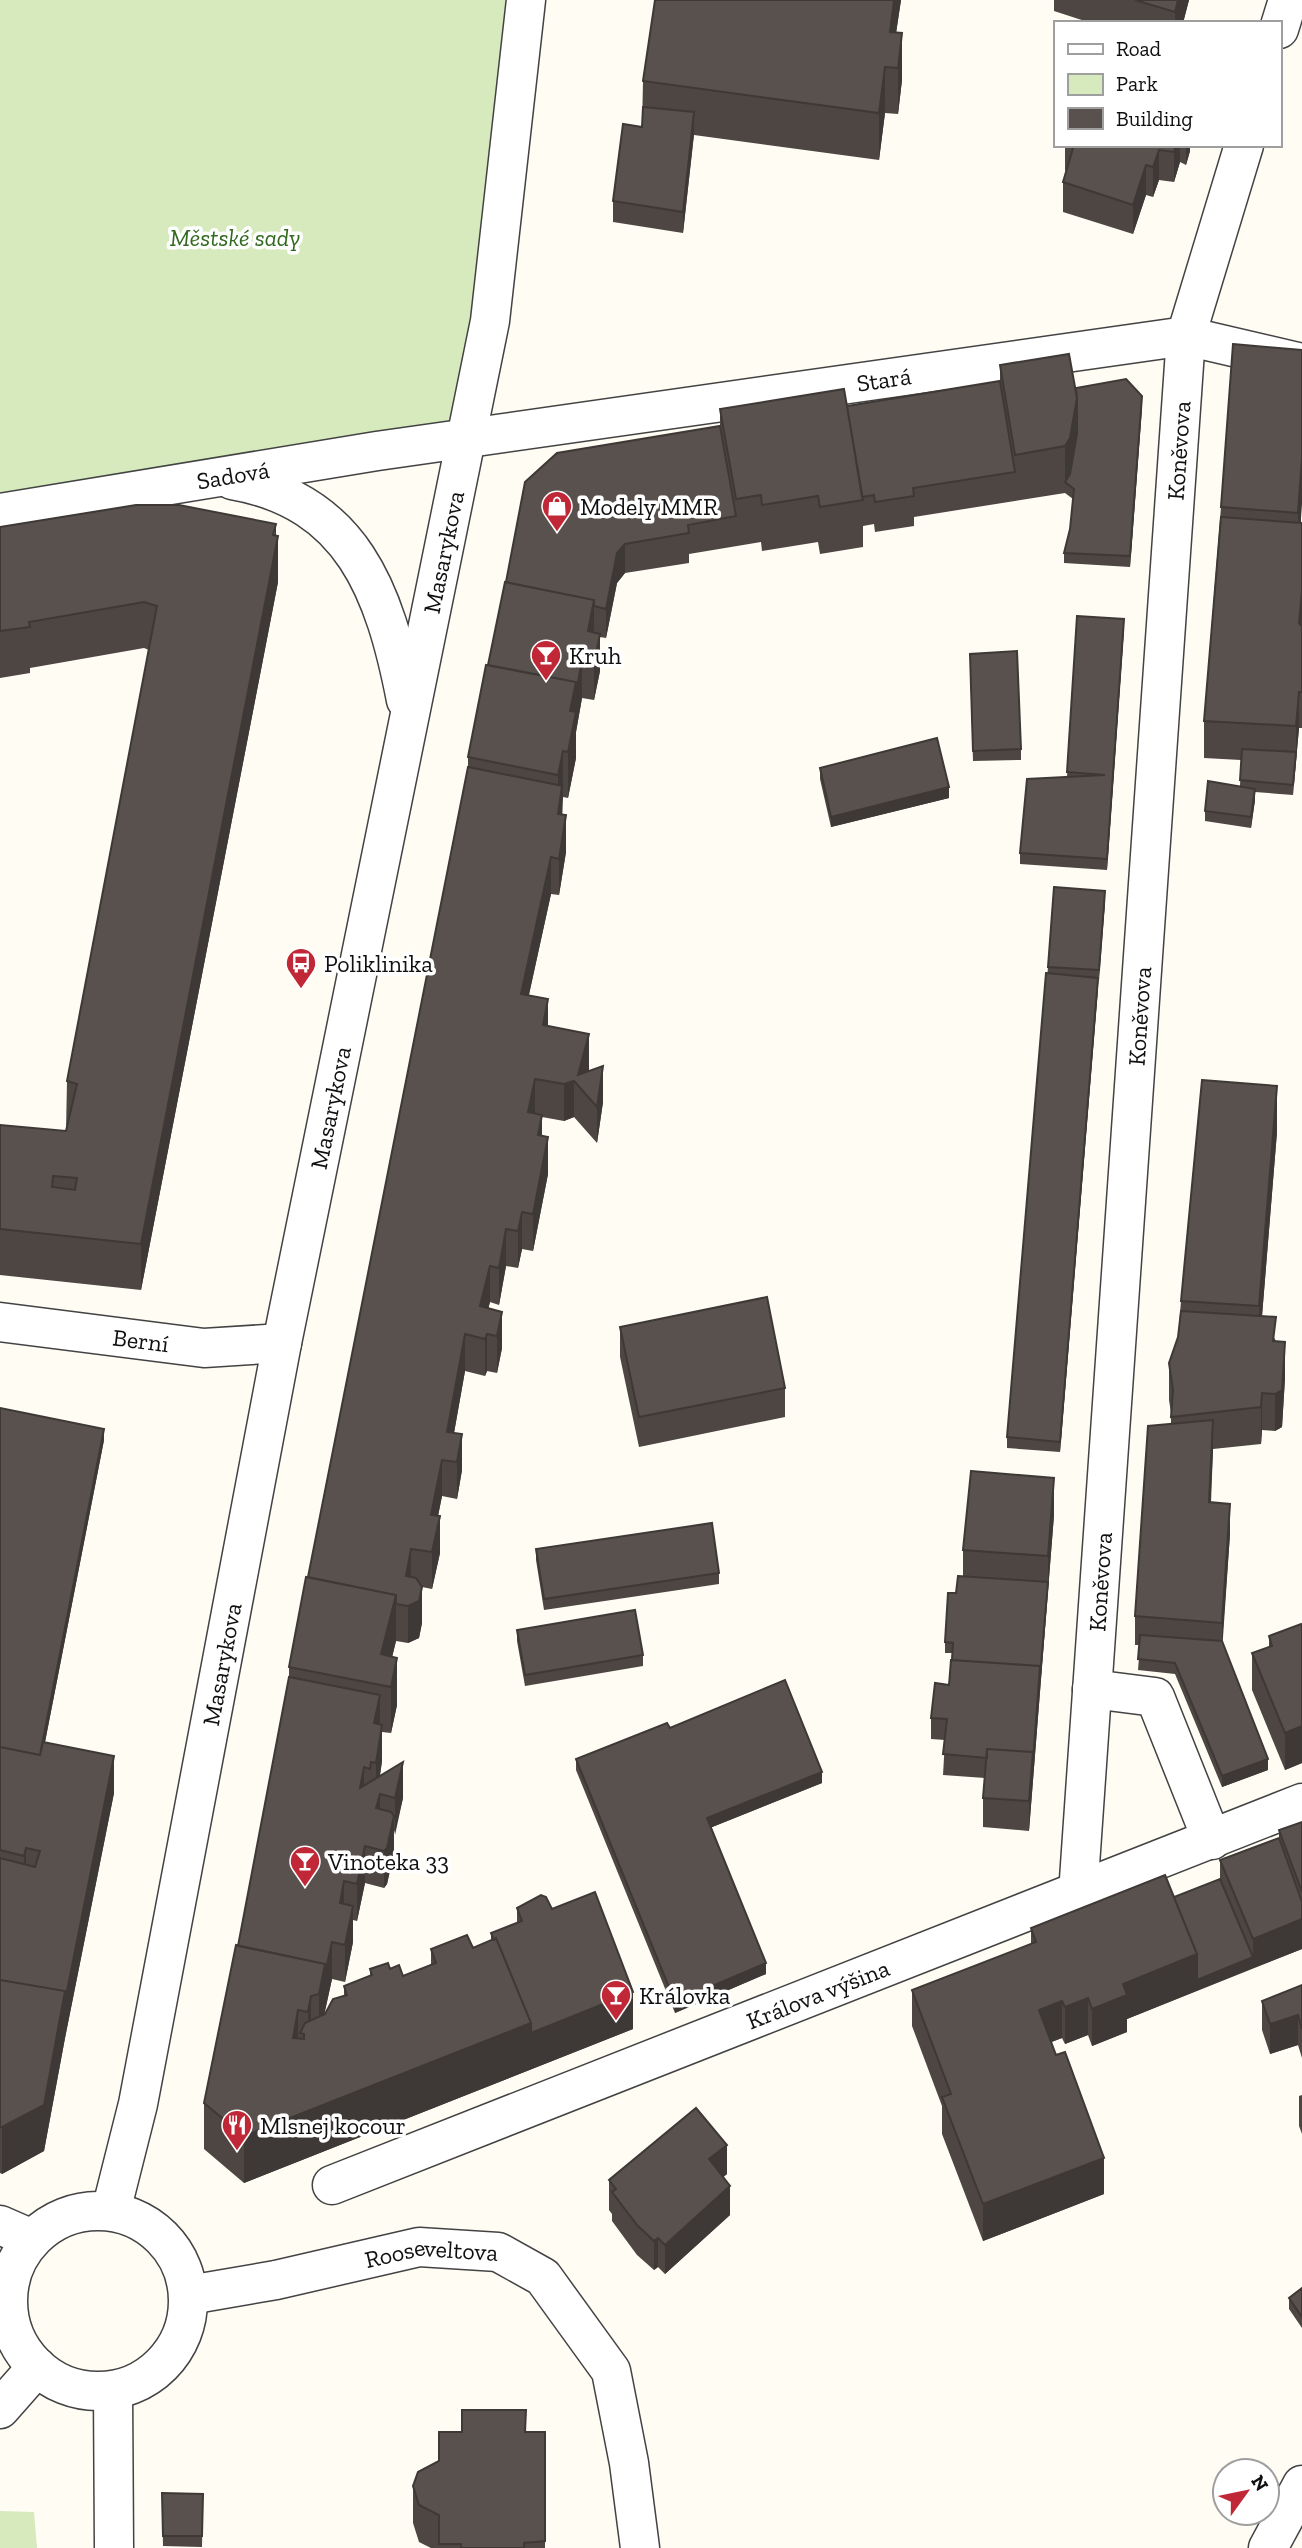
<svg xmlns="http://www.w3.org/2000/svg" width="1302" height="2548" font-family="'Zilla Slab',serif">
  <rect width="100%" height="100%" fill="#fffcf4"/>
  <path fill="#d6eabd" d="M0 0H526L465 439 0 513Z
    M0 2511 34 2512 37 2548H0Z"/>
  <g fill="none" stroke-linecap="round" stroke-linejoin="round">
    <g stroke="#434343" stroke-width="41">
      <g id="minor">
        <path d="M1279 29 1288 0"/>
        <path d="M232 480C353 501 385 592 406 700"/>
        <path id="s1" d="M0 513 377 451 1186 336 1302 363"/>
        <path id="s2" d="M0 1322 204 1348 282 1343"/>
        <path d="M1092 1689 1155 1697 1212 1840"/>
        <path id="s3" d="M1078 1894 1186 336 1244 145"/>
        <path id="s4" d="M332 2185 1302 1803"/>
        <path id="s5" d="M111 2211 138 2104 282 1343 490 321 526 0"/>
        <circle cx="98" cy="2301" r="90"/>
        <path d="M0 2225 32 2239"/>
        <path id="s6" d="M189 2295 276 2280 419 2247 498 2252 543 2277 611 2371 629 2463 640 2548"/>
        <path d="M113 2391 114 2548"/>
        <path d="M0 2409 37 2367"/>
        <path d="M1268 2548 1302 2485"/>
      </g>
    </g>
    <use href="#minor" stroke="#fff" stroke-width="38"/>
  </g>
  <path fill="#4d4642" d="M655 0H901L896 33 902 80 898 114 885 113 879 160 694 135 683 233 613 222V201L642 127 643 81Z
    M1054 0H1189L1183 23H1091L1054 11Z
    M1065 145H1190V151L1186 165 1180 162 1174 182 1159 180 1153 197 1146 195 1133 234 1063 212V182L1066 171 1065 170Z
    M1302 350 1301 523H1302V728H1299L1293 795 1255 792V800L1251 828 1205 821V811L1240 786 1241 760 1204 758V721L1221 507Z
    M1000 365 1142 407 1130 567 1064 563V553L1070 529 1073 499 1065 493 914 517V526L875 532 874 524 863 526V547L820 554 818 542 762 551 761 542 689 554V563L625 573 617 583 606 638 600 637V671L594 700 582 698 576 732V758L568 798 563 797 562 802V814L566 852 559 895 551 894 529 995 548 1026 589 1071 603 1102 597 1143 574 1117 564 1121 542 1117V1136L548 1174 533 1251 522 1249 518 1268 506 1266 499 1305 490 1302 488 1308 502 1348 497 1373 487 1371 485 1376 465 1371 454 1433 462 1470 457 1499 442 1496 438 1516 440 1553 432 1589 422 1587V1623L419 1638 408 1643 396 1641 392 1657 397 1705 391 1733 382 1732V1761L380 1776 403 1798 394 1834V1853L387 1884 384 1888 365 1883 357 1921 353 1920V1942L345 1982 332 1979 324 2014 344 1995V1986L370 1976V1969H390L403 1976 431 1965V1949L473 1948 491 1941V1933L517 1923V1908L552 1909 633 2029 244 2183 204 2149V2103L238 1946 289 1677V1667L308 1577 468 767V757L506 582 720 426V409L847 406 1000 381Z
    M0 527 276 536 278 582 141 1290 0 1275V1125L66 1131 67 1081 149 650 144 648 30 668V673L0 678Z
    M1077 616 1124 629 1107 870 1020 864V853L1067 777Z
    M970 665 1021 749V760L973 761Z
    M820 768 949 798 831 827 820 779Z
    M1105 902 1060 1452 1007 1448V1437L1048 967Z
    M1277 1132 1262 1316 1276 1341 1285 1378 1282 1427 1275 1431 1262 1430 1261 1444 1213 1449 1211 1503 1230 1534 1222 1643 1268 1770 1222 1787 1175 1674 1138 1670 1140 1645H1135V1616L1171 1424V1413L1169 1400V1363L1178 1337 1181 1301Z
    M620 1327 785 1388V1417L639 1447 620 1357Z
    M0 1408 104 1440 45 1742 114 1793 65 2038 44 2151 2 2174 0 2173Z
    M1054 1515 1029 1831 983 1827V1798L985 1778 943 1775 945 1740 931 1739V1718L949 1685 952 1653H945V1642L956 1593 963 1576V1550Z
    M536 1549 719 1573V1584L544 1610 536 1560Z
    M1302 1627V1763L1285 1770 1252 1690V1653L1269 1647V1636Z
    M517 1630 643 1655V1666L525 1686 517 1641Z
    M670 1728 822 1783 710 1828 766 1974 675 2013 576 1770V1759Z
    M1302 1822V1949L1127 2019V2032L1092 2046 1088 2035 1065 2044 1062 2038 1051 2042 1104 2194 983 2241 942 2134V2106L912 2026V1990L1031 1944V1928L1174 1897 1220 1879V1860L1279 1838V1830Z
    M1302 1985V2058L1298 2045 1270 2054 1262 2030V2001Z
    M1302 2095V2134L1299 2126V2096Z
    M727 2174 723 2177 730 2215 665 2274 658 2267 654 2270 637 2255 612 2221V2214L609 2210V2180Z
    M1302 2288V2328L1289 2309V2298Z
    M526 2432H545V2548H431L419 2542 413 2523V2486Z
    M162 2493 203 2494 202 2547 163 2546Z"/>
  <path fill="#3e3936" d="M894 0H901L891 67 890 32Z
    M1178 0H1189L1183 23H1175V12Z
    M902 33V80L898 114V68Z
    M885 67V113L879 160V113Z
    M694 112V133L683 233V212Z
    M1176 145H1180V162L1174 182V152Z
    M1186 145H1190V151L1186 165Z
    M1159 150V180L1153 197V167Z
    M1146 165V195L1133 234V205Z
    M1142 396V407L1130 567V556Z
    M1077 398V444L1070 486 1065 482V446Z
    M1302 458V504L1298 559V513Z
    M276 524V548L278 536V582L141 1290V1244Z
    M625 544V573L617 583 606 638V609L617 553Z
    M1302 591V628L1299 623Z
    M594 600V637L588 631Z
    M1124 619V629L1107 870V859Z
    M600 634V671L594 700V663Z
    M582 661V698L576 732V758L568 798V752L570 711 576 682Z
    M1299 692V728L1293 795 1296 752V726Z
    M563 751V797L562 823 558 821V775Z
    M949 787V798L831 827V817Z
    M1255 789V800L1251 828V817Z
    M566 815V852L559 895V859Z
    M551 857V894L521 1030V994Z
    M1105 891V902L1099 981V970Z
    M1098 978V989L1060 1452V1442Z
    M548 999V1035L543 1025Z
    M589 1034V1071L578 1075Z
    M603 1066V1102L597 1143V1107Z
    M535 1079V1116L528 1112Z
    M574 1081V1117L564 1121V1084Z
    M1277 1086V1132L1259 1353V1306Z
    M542 1115V1152L538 1135Z
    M548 1137V1174L533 1251V1214Z
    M522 1212V1249L518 1268V1231Z
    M506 1229V1266L499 1305V1268Z
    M490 1266V1302L481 1338 480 1306Z
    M502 1312V1348L497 1373V1336Z
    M465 1334V1371L449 1461 447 1432Z
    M487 1334V1371L485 1376V1339Z
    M1285 1342V1378L1282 1427 1275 1431V1394Z
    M1262 1393V1430L1261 1444V1407Z
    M1213 1420V1450L1209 1532V1502Z
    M104 1429V1440L38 1778V1767Z
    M462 1434V1470L457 1499V1462Z
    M442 1460V1496L431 1551V1515Z
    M1054 1478V1515L1029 1831V1801L1048 1582V1556Z
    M1230 1504V1534L1222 1652V1623Z
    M440 1516V1553L432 1589V1552Z
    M411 1549V1585L406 1576Z
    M422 1587V1623L419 1638 408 1643V1606Z
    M396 1595V1641L385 1686 381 1654Z
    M397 1658V1705L391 1733V1687Z
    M380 1695V1731L374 1723Z
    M382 1725V1761L376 1800V1763Z
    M1302 1726V1763L1285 1770V1733Z
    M114 1756V1793L65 2038 44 2151 2 2174V2127L65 1991Z
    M1268 1759V1770L1222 1787V1776Z
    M403 1762V1798L395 1835V1798Z
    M364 1767V1804L360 1788Z
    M822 1772V1783L707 1829V1818Z
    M380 1794V1831L376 1808Z
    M394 1816V1853L387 1884 384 1888V1851Z
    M365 1846V1883L357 1921V1884Z
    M26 1848V1884L24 1892V1856Z
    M344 1881V1918L340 1903Z
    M353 1906V1942L345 1982V1945Z
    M1302 1919V1949L1253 1968V1939Z
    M332 1942V1979L319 2040V1994L325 1964Z
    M1197 1954 1253 1957V1968L1127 2019V2032L1092 2046V2009L1123 1984Z
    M766 1963V1974L675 2013V2002Z
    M633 1992V2029L244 2183V2136L531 2023Z
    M311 1996V2042L308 2058V2012Z
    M1088 1998V2035L1065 2044V2007Z
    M1062 2001V2038L1039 2047V2010Z
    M298 2010V2057L293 2038Z
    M1298 2015V2045L1270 2054V2024Z
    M727 2145V2174L709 2189V2159Z
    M1104 2158V2194L983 2241V2204Z
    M730 2186V2215L665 2274V2245Z
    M658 2238V2267L654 2270V2241Z"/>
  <path fill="#59514d" stroke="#3e3936" stroke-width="2" fill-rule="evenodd" d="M655 0H894L890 32 902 33 898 68 885 67 879 113 643 81Z
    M1135 0H1178L1175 12Z
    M643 107 694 112 683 212 613 201 623 124 642 127Z
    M1074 145H1176L1174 152 1159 150 1153 167 1146 165 1133 205 1063 182Z
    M1233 344 1302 350V458L1298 513 1221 507Z
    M1069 354 1077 398 1070 438 1065 446 1015 455 1000 365Z
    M1126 379 1142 396 1130 556 1064 553 1070 529 1074 489 1065 482 1070 474 1077 434V398L1076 388Z
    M1000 381 1015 472 913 488 914 496 875 502 874 495 862 497 847 406Z
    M844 389 863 500 820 507 818 496 762 505 761 495 736 499 720 409Z
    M720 426 736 516 688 525 689 533 625 544 617 553 606 609 594 606V600L506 582 525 482 557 453Z
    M136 505H179L276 524 273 535 278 536 141 1244 0 1229V1125L66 1131 77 1084 67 1081 157 606 144 602 29 622 30 627 0 631V527ZM53 1176 77 1178 75 1190 52 1187Z
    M1221 517 1302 523V591L1299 623 1302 627V692H1299L1296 726 1204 721Z
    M505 582 594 600 588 631 600 634 594 663 582 661 576 692V682L488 665Z
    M1077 616 1124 619 1107 859 1020 853 1027 779 1105 775 1067 772Z
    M1017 651 1021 749 973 751 970 654Z
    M486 665 576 682 570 711 576 712 568 752 563 751 558 775 468 757Z
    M937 738 949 787 831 817 820 768Z
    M1242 749 1296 752 1293 785 1240 780Z
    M468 767 558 785 562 786 558 814 566 815 559 859 551 857 521 994 548 999 543 1025 589 1034 578 1075 603 1066 597 1107 574 1081 564 1084 535 1079 528 1112 542 1115 538 1135 548 1137 533 1214 522 1212 518 1231 506 1229 499 1268 490 1266 480 1306 502 1312 497 1336 487 1334 485 1339 465 1334 447 1432 462 1434 457 1462 442 1460 431 1515 440 1516 432 1552 411 1549 406 1576 416 1578 422 1587 419 1601 408 1606 396 1604V1595L308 1577Z
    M1208 781 1255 789 1251 817 1205 811Z
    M1054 887 1105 891 1099 970 1048 967Z
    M1046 973 1098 978 1060 1442 1007 1437Z
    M1202 1080 1277 1086 1259 1306 1181 1301Z
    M767 1297 785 1388 639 1417 620 1327Z
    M1181 1311 1276 1317 1273 1341 1285 1342 1282 1390 1275 1394 1262 1393 1261 1407 1171 1417 1173 1390 1169 1363 1178 1337Z
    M0 1408 104 1429 40 1755 0 1747Z
    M1213 1420 1209 1502 1230 1504 1222 1623 1135 1616 1148 1426Z
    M971 1471 1054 1478 1048 1556 963 1550Z
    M712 1523 719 1573 544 1599 536 1549Z
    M958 1576 1048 1582 1040 1676V1666L952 1660 953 1643 945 1642 948 1593H956Z
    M306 1577 396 1595 381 1654 397 1658 391 1687 289 1667Z
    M635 1610 643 1655 525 1675 517 1630Z
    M1301 1624 1302 1627V1726L1285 1733 1252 1653 1272 1646 1269 1636Z
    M1140 1635 1222 1641 1268 1759 1222 1776 1175 1663 1138 1659Z
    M951 1660 1040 1666 1033 1761V1752L987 1749V1758L943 1754 947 1719 931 1718 935 1683 949 1685Z
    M289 1677 380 1695 374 1723 382 1725 376 1763 371 1762 370 1769 364 1767 360 1788 403 1762 395 1798 380 1794 376 1808 391 1812 394 1816 387 1848 384 1851 365 1846 357 1884 344 1881 340 1903 353 1906 345 1945 332 1942 325 1973V1964L238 1946Z
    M785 1680 822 1772 707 1818 766 1963 675 2002 576 1759 667 1723 670 1728Z
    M43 1742 114 1756 65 2001V1991L0 1980V1858L35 1867 40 1851 26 1848 24 1856 0 1850V1747L40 1755Z
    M987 1749 1033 1752 1029 1801 983 1798Z
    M1302 1822V1892L1279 1830Z
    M1279 1838 1302 1902V1919L1253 1939 1220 1860Z
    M1165 1875 1197 1954 1123 1984 1127 1995 1092 2009 1088 1998 1065 2007 1062 2001 1039 2010 1056 2055 1065 2052 1104 2158 983 2204 942 2097 951 2094 912 1990 1036 1942 1031 1928Z
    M1220 1879 1253 1957 1197 1980V1954L1174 1897Z
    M595 1892 633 1992 531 2033V2023L496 1938 494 1940 491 1933 522 1921 517 1908 541 1895 546 1897 552 1909Z
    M467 1935 473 1948 496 1938 531 2023 244 2136 204 2103 236 1945 325 1964 319 1994 311 1996 308 2012 298 2010 293 2038 304 2039V2034L300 2033 305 2023 325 2014 333 1999 347 1995 344 1986 372 1975 370 1969 388 1963 390 1969 399 1965 403 1976 436 1963 431 1949Z
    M0 1980 65 1991 44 2105 2 2127H0Z
    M1302 1985V2029L1298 2015 1270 2024 1262 2001Z
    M696 2108 727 2145 709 2159 730 2186 665 2245 658 2238 654 2241 637 2225 612 2192 616 2189 609 2180Z
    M1302 2288V2317L1289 2298Z
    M462 2410H526L525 2432H545V2541L524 2543V2548H461V2544H439V2515L419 2505 413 2486 418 2472 439 2461V2432H462Z
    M162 2493 203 2494 202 2536H163Z"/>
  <defs>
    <g id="shop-pin" transform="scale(1.575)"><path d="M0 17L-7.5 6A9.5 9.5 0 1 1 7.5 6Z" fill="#c02837" stroke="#fff"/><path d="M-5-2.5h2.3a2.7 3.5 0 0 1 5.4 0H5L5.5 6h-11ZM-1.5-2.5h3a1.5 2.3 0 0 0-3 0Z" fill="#fff"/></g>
    <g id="bar-pin" transform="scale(1.575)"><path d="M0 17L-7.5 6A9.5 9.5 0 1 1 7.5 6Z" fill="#c02837" stroke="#fff"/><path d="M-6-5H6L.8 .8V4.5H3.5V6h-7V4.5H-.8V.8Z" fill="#fff"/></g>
    <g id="bus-pin" transform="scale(1.575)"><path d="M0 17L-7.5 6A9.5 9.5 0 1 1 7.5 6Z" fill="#c02837" stroke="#fff"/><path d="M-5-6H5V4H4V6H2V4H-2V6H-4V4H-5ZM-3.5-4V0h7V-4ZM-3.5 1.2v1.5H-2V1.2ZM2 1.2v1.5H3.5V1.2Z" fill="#fff"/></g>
    <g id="restaurant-pin" transform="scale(1.575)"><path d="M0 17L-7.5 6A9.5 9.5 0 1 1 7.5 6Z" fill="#c02837" stroke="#fff"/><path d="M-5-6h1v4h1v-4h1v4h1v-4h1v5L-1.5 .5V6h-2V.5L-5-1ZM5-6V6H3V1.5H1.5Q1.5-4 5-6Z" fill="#fff"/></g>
  </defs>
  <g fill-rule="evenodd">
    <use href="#shop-pin" x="557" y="506"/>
    <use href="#bar-pin" x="546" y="655"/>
    <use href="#bus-pin" x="301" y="963"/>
    <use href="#bar-pin" x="305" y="1861"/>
    <use href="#bar-pin" x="616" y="1995"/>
    <use href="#restaurant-pin" x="237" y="2125"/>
  </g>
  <g text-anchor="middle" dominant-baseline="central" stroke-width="7" stroke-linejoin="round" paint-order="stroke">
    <g font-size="24" font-style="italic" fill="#326920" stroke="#fff">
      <text x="235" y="237">Městské sady</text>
    </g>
    <g font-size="24" fill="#101010" stroke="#fff">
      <text stroke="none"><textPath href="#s1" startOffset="894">Stará</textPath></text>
      <text stroke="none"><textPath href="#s3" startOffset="1447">Koněvova</textPath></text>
      <text stroke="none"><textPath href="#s1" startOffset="236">Sadová</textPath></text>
      <text stroke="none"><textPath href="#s5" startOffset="1692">Masarykova</textPath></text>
      <text stroke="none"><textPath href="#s3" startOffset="880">Koněvova</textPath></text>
      <text stroke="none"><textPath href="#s5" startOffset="1125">Masarykova</textPath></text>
      <text stroke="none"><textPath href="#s2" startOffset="142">Berní</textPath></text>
      <text stroke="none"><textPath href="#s3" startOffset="313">Koněvova</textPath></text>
      <text stroke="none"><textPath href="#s5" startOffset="558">Masarykova</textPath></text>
      <text stroke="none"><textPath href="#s4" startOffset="522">Králova výšina</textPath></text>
      <text stroke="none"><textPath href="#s6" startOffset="247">Rooseveltova</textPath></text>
    </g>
    <g font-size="24" fill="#101010" stroke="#fff" text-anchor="start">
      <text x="580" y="506">Modely MMR</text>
      <text x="569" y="655">Kruh</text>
      <text x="324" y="963">Poliklinika</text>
      <text x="328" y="1861">Vinoteka 33</text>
      <text x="639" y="1995">Královka</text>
      <text x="260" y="2125">Mlsnej kocour</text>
    </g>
  </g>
  <rect x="1054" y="21" width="228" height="126" fill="#ffffff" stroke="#9f9f9f" stroke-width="2"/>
  <rect x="1068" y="44" width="35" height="10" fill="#ffffff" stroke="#9f9f9f" stroke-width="2"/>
  <text x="1116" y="56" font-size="21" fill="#101010">Road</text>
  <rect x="1068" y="74" width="35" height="21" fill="#d6eabd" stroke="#9f9f9f" stroke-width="2"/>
  <text x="1116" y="91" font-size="21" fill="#101010">Park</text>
  <rect x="1068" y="108" width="35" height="21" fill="#59514d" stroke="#9f9f9f" stroke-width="2"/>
  <text x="1116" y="126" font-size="21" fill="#101010">Building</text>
  <g transform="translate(1246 2492) rotate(57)"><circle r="33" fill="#ffffff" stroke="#9f9f9f" stroke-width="2"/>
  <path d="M0-5L12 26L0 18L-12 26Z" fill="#c02837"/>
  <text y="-10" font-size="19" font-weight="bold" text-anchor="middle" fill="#101010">N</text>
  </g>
</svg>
